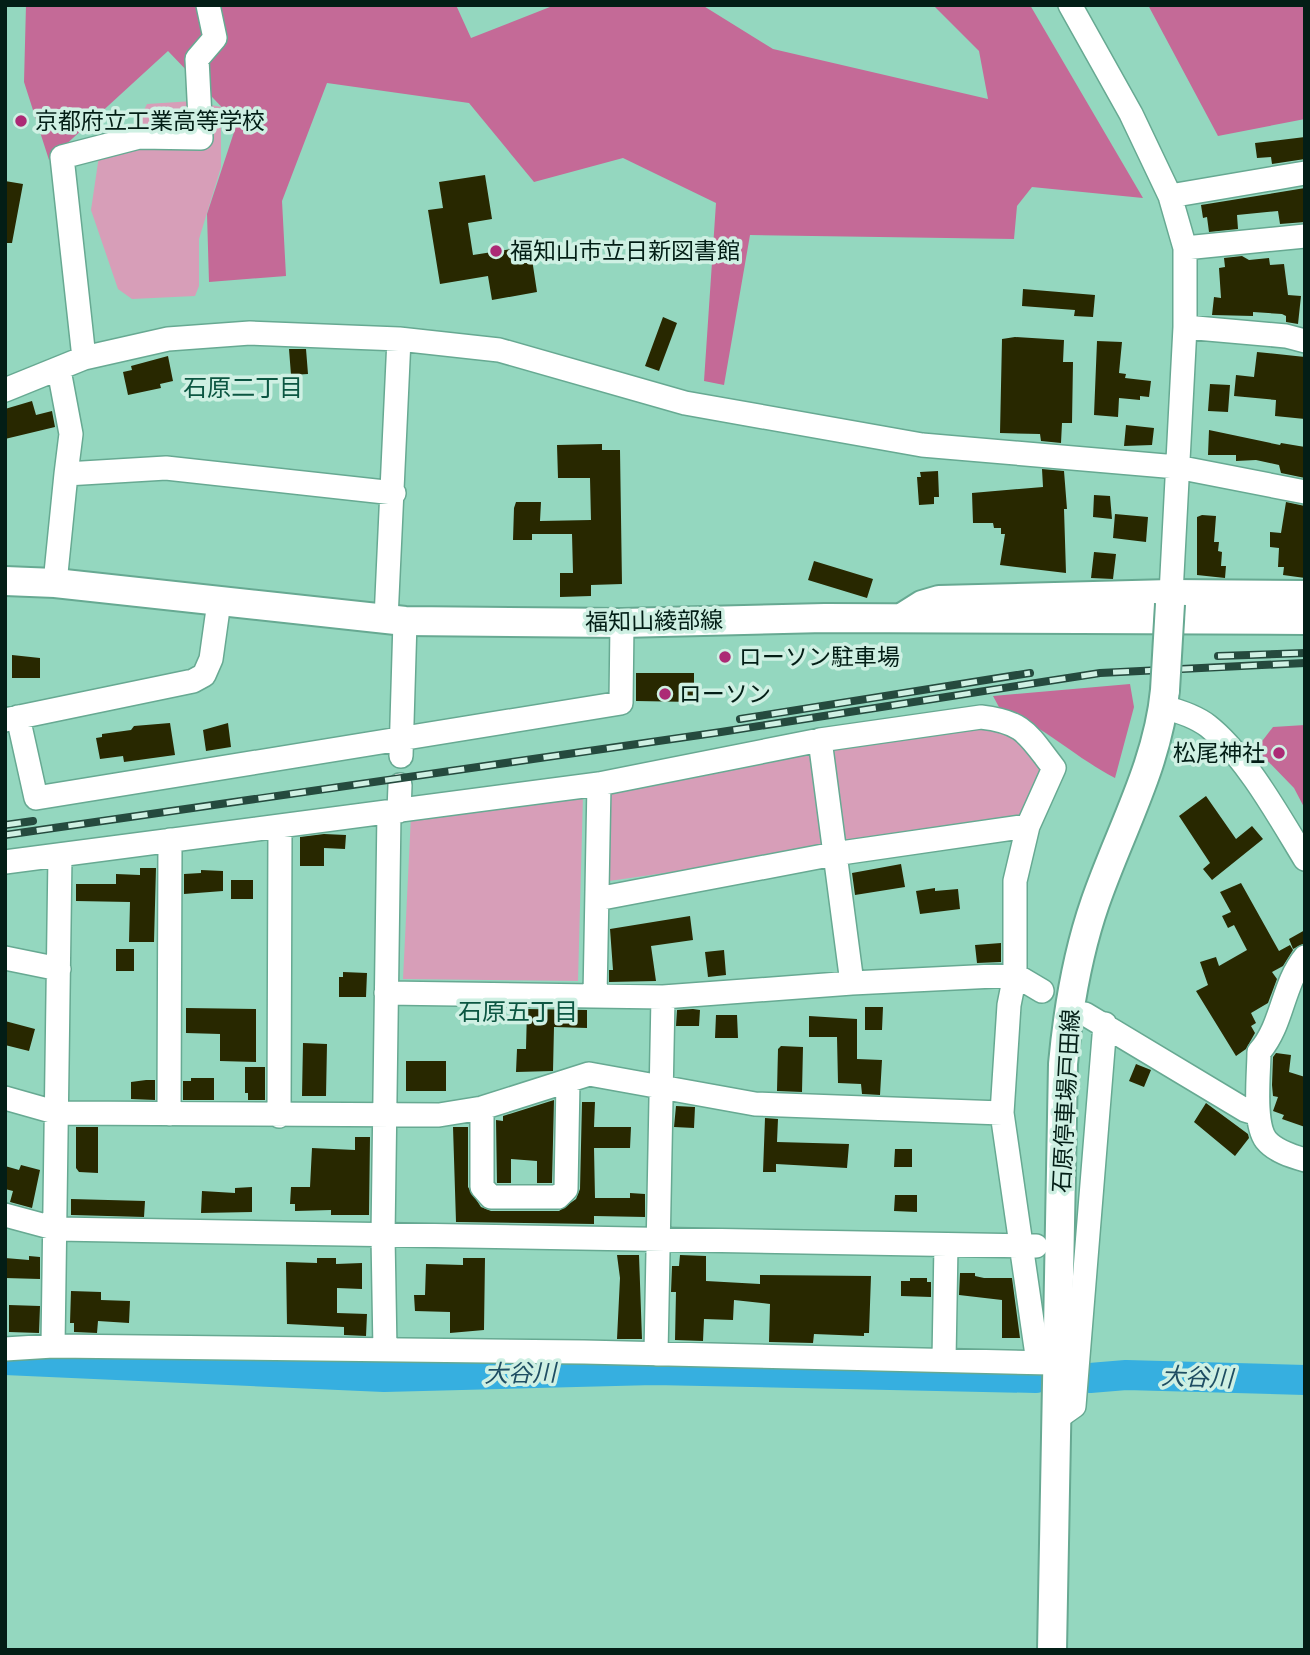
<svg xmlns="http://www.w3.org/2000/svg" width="1310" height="1655" font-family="'Zilla Slab','Noto Sans JP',serif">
  <rect width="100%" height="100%" fill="#94d7bf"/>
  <path fill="#d79eb8" d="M193 101 221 107V167L199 239V286L195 296 132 299 118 289 91 210 100 149 133 132 147 104Z
    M987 725 1019 738 1043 769 1022 822 602 882V782Z
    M583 795 578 981 403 979 411 816Z"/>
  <path fill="#c46a97" d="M26 5H456L471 38 555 5H702L773 49 988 99 979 51 933 5H1030L1143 198 1032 187 1017 206 1014 239 750 235 724 385 704 381 716 203 623 158 534 182 469 103 327 83 282 201 286 276 209 282 207 214 237 123 168 51 49 160 24 82Z
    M1148 5H1305V119L1218 136Z
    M1130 684 1134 707 1115 778C1073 756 1045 726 1000 709L993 696Z
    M1305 725V809L1294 788 1256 749 1273 727Z"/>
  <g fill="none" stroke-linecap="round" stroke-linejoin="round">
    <path stroke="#36afe0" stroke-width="30" d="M5 1360 384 1377 654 1370 1036 1378
      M1090 1378 1126 1375 1305 1380"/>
  </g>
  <path fill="#282800" d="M1305 137V159L1272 164 1271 157 1257 158 1255 143Z
    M485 175 492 219 468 223 473 255 530 246 537 292 492 300 488 276 440 284 428 210 443 208 439 182Z
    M5 181 23 184 12 243H5Z
    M1305 188V222L1280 224 1278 211 1237 215 1238 229 1209 232 1207 217 1203 218 1201 205Z
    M1242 256 1249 260 1269 258 1270 265 1284 264 1288 295 1301 296 1298 324 1286 322V316L1282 314 1253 312V316L1212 315 1214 297 1221 298 1219 268 1225 267 1224 258Z
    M1023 289 1095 295 1093 317 1074 316 1075 310 1022 306Z
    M663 317 677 323 659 371 645 366Z
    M1015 337 1064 340 1063 362H1073L1072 423H1062L1061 443 1041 441 1040 434 1000 433 1002 339Z
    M1097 341 1122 342 1119 373 1126 374 1125 378 1151 381 1149 397 1140 396V400L1119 398 1118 417 1094 415Z
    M289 349H306L308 374 291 375Z
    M1257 352 1305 357V419L1275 416 1276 400 1234 396 1236 375 1254 377Z
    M168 356 173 381 160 384 161 388 128 395 123 372 132 370 131 366Z
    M1210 384 1230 385 1228 412 1208 411Z
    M32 401 36 415 52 411 55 427 5 439V409Z
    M1126 425 1154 428 1152 445 1124 446Z
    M1209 430 1280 445 1281 443 1305 447V478L1281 473 1279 465 1256 460 1236 461V455H1208Z
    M602 444V450H620L622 584 591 585V596L560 597V573H573L572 534H532V540H513L514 508 516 502H541L540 521 591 520 590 478H558L557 445Z
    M1042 469 1064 471 1067 509H1064L1066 573 1000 565 1005 534H1001V528H994L993 523H973L972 493 1043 487Z
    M938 471 939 497H934V504L919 505 917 477H921L920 472Z
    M1094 495 1110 496 1112 519 1093 517Z
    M1286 502 1305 506V578L1283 575 1284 567H1278L1279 548 1270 547V532L1281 533Z
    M1115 514 1148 517 1146 542 1113 538Z
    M1202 515 1216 516 1214 542H1219L1218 551 1222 552 1221 566H1226L1225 578 1197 575V517Z
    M1094 552 1116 554 1113 579 1091 578Z
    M814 561 873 579 867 598 808 580Z
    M12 655 40 658V678H12Z
    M636 673H694V702L636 701Z
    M170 723 175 755 124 762 123 756 100 759 96 738 102 737V734L131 730 134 726Z
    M228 723 231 747 206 751 203 730Z
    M1206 796 1236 839 1252 826 1263 839 1212 880 1203 869 1210 863 1179 816Z
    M324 834 346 835 345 849 324 848V866H300V837Z
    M901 864 905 887 855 895 852 873Z
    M140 868H156L154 942H129L130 902 76 901V884H116V874L140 875Z
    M201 870 223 871V891L184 894V874L201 873Z
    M231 880H253V899H231Z
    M1241 883 1279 951 1290 945 1293 950 1283 966 1272 972 1277 979 1268 1003 1251 1013 1256 1023 1251 1026 1255 1033 1246 1049 1236 1056 1196 991 1208 985 1200 962 1216 957 1219 966 1247 950 1234 925 1228 928 1222 916 1231 912 1220 892Z
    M935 888V891L958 889 960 909 920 914 916 891Z
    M690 916 693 940 651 946 656 981 609 982V970H613L610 929Z
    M1305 930V943L1293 949 1289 939Z
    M1001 943V962L977 963 975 945Z
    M116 949H134V971H116Z
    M724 950 726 975 708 977 705 952Z
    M343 972 367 973 366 997H339V977H343Z
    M865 1007H883L882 1030H865Z
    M186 1008 256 1009V1062L220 1061V1034L186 1033Z
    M527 1009 587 1010V1028L554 1027 553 1071 516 1072 517 1049H526Z
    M693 1009 700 1010 699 1026H676L677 1010Z
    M716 1015H737L738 1038H715Z
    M809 1016 857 1019V1059L882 1060 880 1095 862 1094 861 1084 838 1083 837 1037H809Z
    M5 1021 35 1029 29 1051 5 1045Z
    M303 1043 327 1044 326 1096H302Z
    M781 1046 803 1047 802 1092 777 1091 778 1049Z
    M1276 1053 1291 1055 1289 1072 1305 1077V1127L1282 1119 1284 1115 1273 1111 1278 1097 1273 1096 1272 1085 1273 1057Z
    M406 1061H446V1091H406Z
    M1136 1064 1151 1070 1144 1087 1129 1081Z
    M245 1067H265V1100H248V1093H245Z
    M191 1078H214V1100H183V1081H191Z
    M146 1080H155V1100L131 1099V1082Z
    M554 1100 552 1183H537V1161L511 1159V1183H497L496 1120 503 1121V1116Z
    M582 1102H595L594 1127H631L630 1148H594L595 1198H630V1193L645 1194V1217L594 1216V1224L456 1222 453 1127H468V1187L481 1207 491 1211H559L576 1199 580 1189Z
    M1206 1103 1248 1134 1249 1138 1235 1156 1194 1122Z
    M676 1106 695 1107 694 1128 674 1127Z
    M765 1118 778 1119 777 1142 849 1144 847 1168 776 1164V1172H763Z
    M76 1127H98V1173L79 1172 76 1168Z
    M355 1137H370L369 1215H331V1210L295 1211V1204H290L291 1187H310L312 1148 355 1150Z
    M895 1149H912V1167H894Z
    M21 1165 40 1170 32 1208 10 1202 13 1191 5 1189V1166L19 1170Z
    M252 1187V1212L201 1213 202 1191 235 1193V1188Z
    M895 1195H917V1212L894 1211Z
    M71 1199 145 1201 144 1217 71 1215Z
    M617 1255H639L642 1339H617L620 1278Z
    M680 1255 706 1256V1281L760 1284V1275L871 1276 869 1333H864V1336L814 1334 813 1343 769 1342 770 1304 734 1300 733 1320 704 1319 703 1341 675 1340 676 1292H671L672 1266H679Z
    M29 1256 40 1257V1279L5 1278V1258L29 1260Z
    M317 1258H336V1264L362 1263V1289L337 1288V1313L367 1314 366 1336 344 1335V1327L287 1324 286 1262 317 1263Z
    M463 1258H485L484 1330 450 1333V1312L415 1311 414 1295H425L426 1264 463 1265Z
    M960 1273H975V1276L984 1278H1012L1020 1338H1002V1300L959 1295Z
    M910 1278H927V1282H931V1297L901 1296V1281H910Z
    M71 1291 101 1292V1300L130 1301 129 1323 98 1321 97 1333 74 1332V1323H70Z
    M9 1305 40 1306 39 1333 9 1332Z"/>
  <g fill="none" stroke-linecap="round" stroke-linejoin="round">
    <g stroke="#67a992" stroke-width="26">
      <path id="minor" d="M1070 5 1131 114 1170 196 1185 248V327L1171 594
        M1170 196 1305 173
        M1185 248 1305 236
        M1185 327 1286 336 1305 341
        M84 358 62 157 139 137 201 138 197 59 215 38 208 5
        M59 370 71 434 66 474
        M5 390 84 358 168 339 250 333 399 339 499 350 685 403 922 445 1177 467 1305 492
        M55 583 66 474 166 468 394 493
        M386 619 399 339
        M1163 707C1179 711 1195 716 1208 726 1245 755 1280 818 1305 859
        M18 717 36 798 621 703 622 623
        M5 720 193 681 204 675 211 659 219 602
        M820 740 852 983
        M401 756 405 621
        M399 811 400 785
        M5 862 599 784 820 740 981 717C1025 722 1028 735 1054 768L1028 826 1015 881V975L1009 1005 1002 1113 1038 1362
        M597 899 834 854 1028 826
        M1305 957C1282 985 1283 1025 1259 1052 1259 1073 1253 1123 1266 1140 1275 1151 1291 1156 1305 1160
        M5 958 59 969
        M386 993 663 997 852 983 1015 975 1042 991
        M595 996 599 784
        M1085 1014 1245 1110 1258 1114
        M5 1098 58 1113 439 1115 482 1108 589 1074 755 1104 1002 1113
        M482 1108V1187L491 1197H558L566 1189 568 1082
        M169 1114 170 840
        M279 1116 280 827
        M5 1215 57 1229 1036 1246
        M53 1346 60 855
        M5 1349 53 1346 584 1352 1052 1363
        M385 1350 383 1236 389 812
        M656 1354 663 997
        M944 1360 946 1245
        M1057 1418 1074 1406 1105 1024"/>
    </g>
    <g stroke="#67a992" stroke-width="32">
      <path id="major" d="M5 581 55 583 405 621 622 623 825 618 1305 620
        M903 617 922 605 939 600 1171 594 1305 595
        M1052 1650 1063 1064C1068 1010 1077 955 1095 903 1119 833 1158 765 1165 690"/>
    </g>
    <use href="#minor" stroke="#fff" stroke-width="23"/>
    <use href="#major" stroke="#fff" stroke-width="28"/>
    <g stroke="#254a3e" stroke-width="8">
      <path id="rail" d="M1218 656 1305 653
        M740 719 1030 673
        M5 825 33 821
        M5 835 721 732 1100 673 1305 663"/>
    </g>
    <use href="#rail" stroke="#cff0e3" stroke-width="5" stroke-dasharray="16" stroke-linecap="butt"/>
    <g stroke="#67a992" stroke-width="32" stroke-linecap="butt">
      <path id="major-bridge" d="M1165 690 1170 604"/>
    </g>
    <use href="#major-bridge" stroke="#fff" stroke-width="28"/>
  </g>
  <g fill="#ac2a75" stroke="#cff0e3" stroke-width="2.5">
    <circle cx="21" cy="121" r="7"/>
    <circle cx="496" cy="251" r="7"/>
    <circle cx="725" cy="657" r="7"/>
    <circle cx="665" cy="694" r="7"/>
    <circle cx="1279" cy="753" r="7"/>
  </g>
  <g text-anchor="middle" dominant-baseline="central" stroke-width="7" stroke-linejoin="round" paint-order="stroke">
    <g font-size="23" fill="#031e16" stroke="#cff0e3" text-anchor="start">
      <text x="35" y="121">京都府立工業高等学校</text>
      <text x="510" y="251">福知山市立日新図書館</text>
      <text x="739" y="657">ローソン駐車場</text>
      <text x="679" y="694">ローソン</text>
      <text x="1265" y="753" text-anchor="end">松尾神社</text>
    </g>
    <g font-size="23" fill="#031e16" stroke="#cff0e3">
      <text transform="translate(654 621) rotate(-1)">福知山綾部線</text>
      <text transform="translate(1066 1101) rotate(-87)">石原停車場戸田線</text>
    </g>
    <g font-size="24" fill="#0c5642" stroke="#cff0e3">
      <text x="243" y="387">石原二丁目</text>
      <text x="518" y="1011">石原五丁目</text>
    </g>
    <g font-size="24" font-style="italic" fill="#1f4e63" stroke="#cff0e3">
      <text transform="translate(520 1373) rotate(-1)">大谷川</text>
      <text transform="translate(1197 1377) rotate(2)">大谷川</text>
    </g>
  </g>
  <rect width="1310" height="1655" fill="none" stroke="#031e16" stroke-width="14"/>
</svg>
